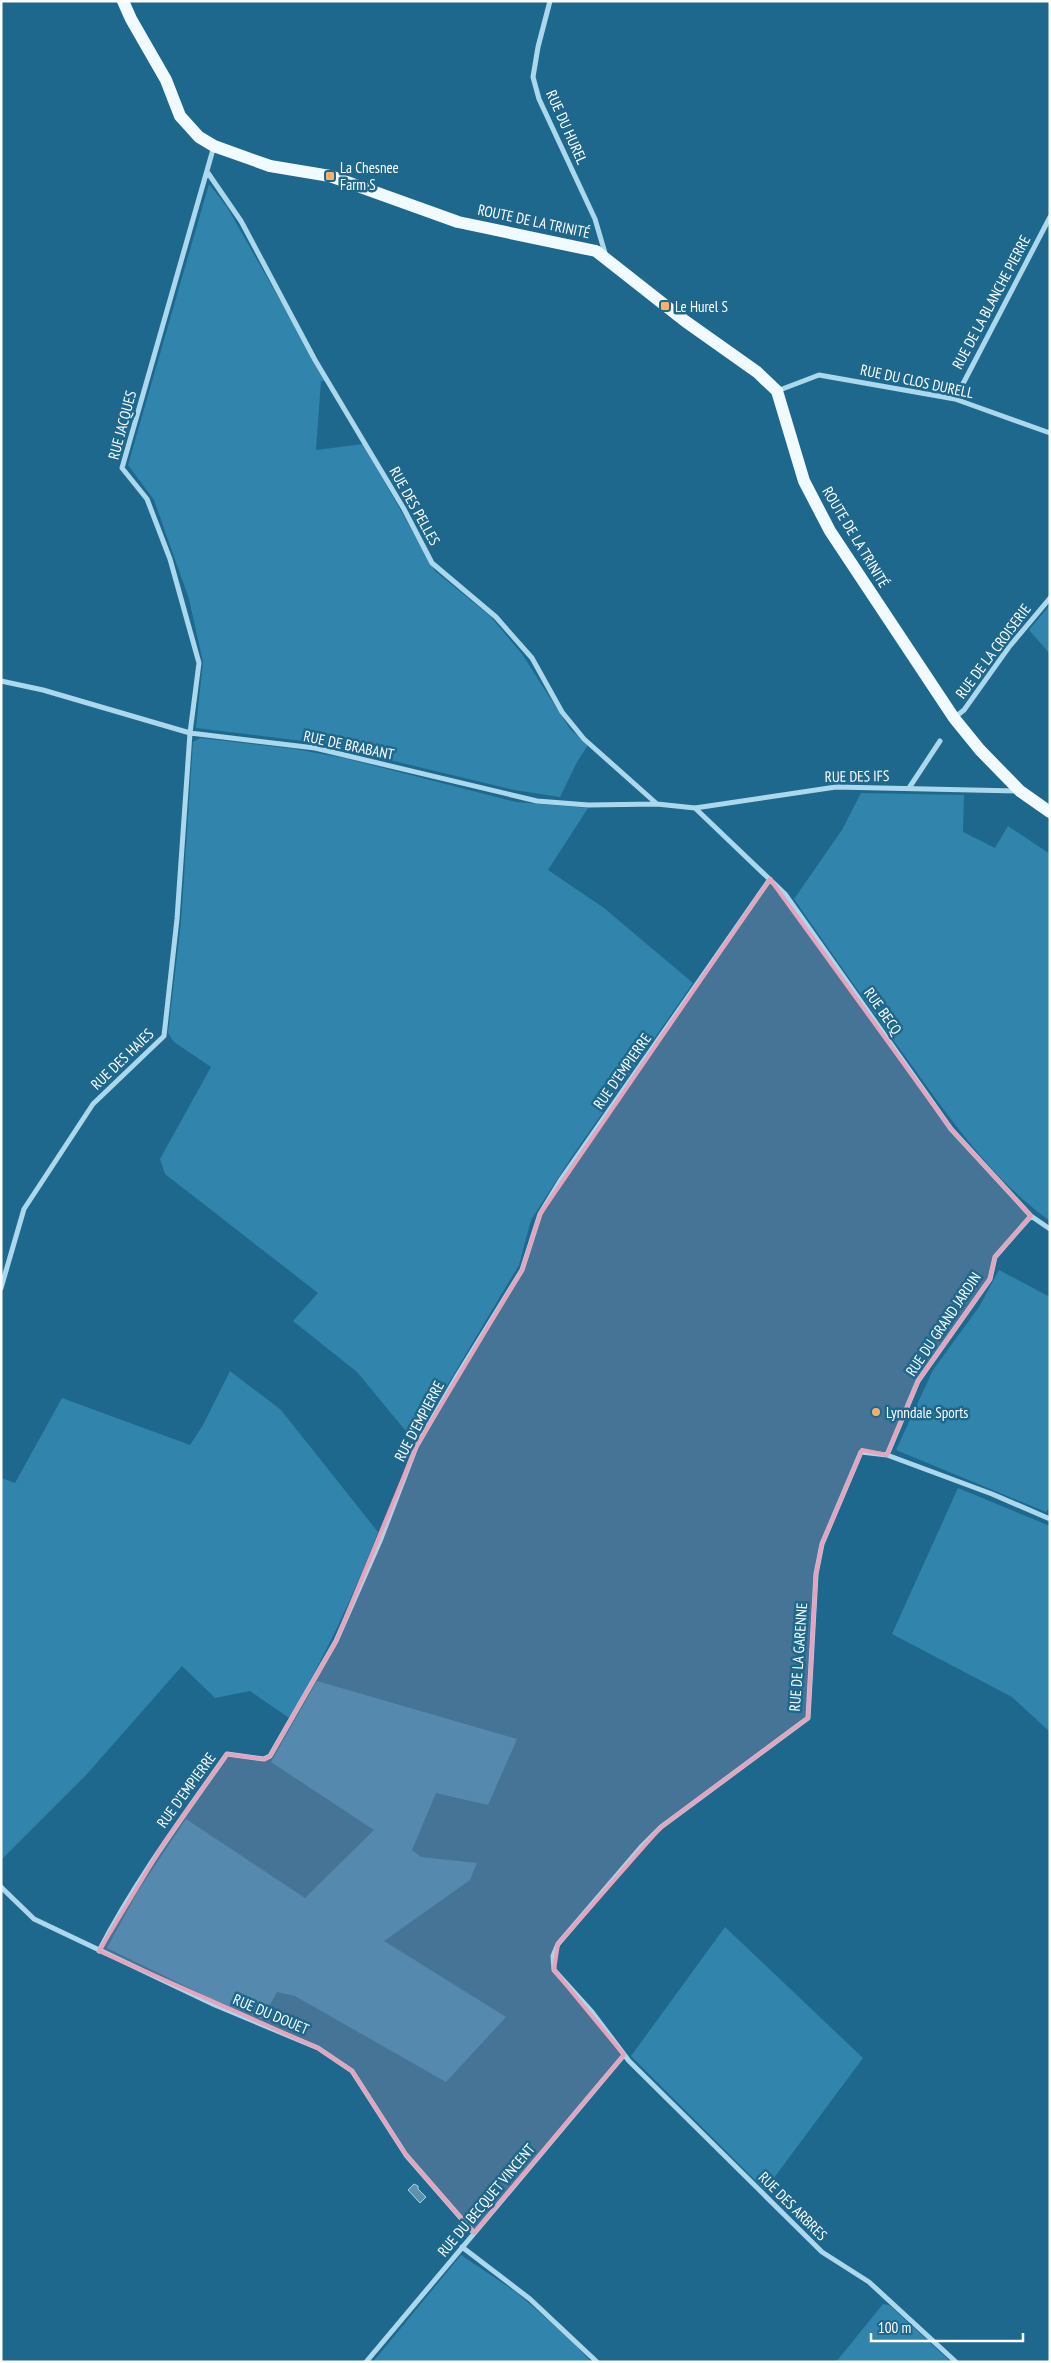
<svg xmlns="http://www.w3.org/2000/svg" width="1051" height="2363" font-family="'PT Sans Narrow',sans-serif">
  <rect width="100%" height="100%" fill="#1e688d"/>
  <path fill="#3184ab" d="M209 184 227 207 326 381H321L316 450 363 444 435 571 490 616 522 654 570 729 588 745 577 762 560 797 514 790 319 743 196 728 203 662 189 599 154 500 128 465Z
    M1050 605V654L1029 630Z
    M200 738 295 749 344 758 516 802 588 808 548 870 604 908 693 983 571 1158 531 1220 519 1265 414 1441 357 1372 293 1321 318 1293 165 1174 160 1159 211 1067 174 1042 168 1033 181 922 193 742Z
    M861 793 964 795 963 832 995 848 1008 826 1050 854V1221C993 1180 950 1119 910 1063 870 1008 832 954 794 899L842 830Z
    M999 1270 1050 1297V1506L1046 1512 896 1450 933 1370 979 1307Z
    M230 1371 281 1410 378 1532C353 1597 324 1659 289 1718L250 1691 215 1698 182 1666 87 1774 1 1860V1478L15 1483 62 1398 190 1445 203 1425Z
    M958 1488 1050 1526V1732L1012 1697 892 1634Z
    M317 1681 517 1739 488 1805 436 1793 412 1850 421 1857 477 1863 470 1880 384 1941 506 2017 446 2082 295 1996 277 1992 262 2019 210 1998 107 1948 138 1891 186 1819 305 1898 374 1830 271 1762Z
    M725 1927 863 2058 765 2190 631 2056Z
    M461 2255 516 2292 570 2339 591 2362H373Z
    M883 2304 889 2305 951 2362H836Z"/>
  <path fill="#5e91aa" stroke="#9fd6ee" d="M414 2184 418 2186V2189L426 2197 420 2203 408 2190Z"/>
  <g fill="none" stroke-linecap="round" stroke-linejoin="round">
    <path stroke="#acd8ed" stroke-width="5" d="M550 1 538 47 533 77 539 99 595 219 605 253
      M208 173 241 221 315 360 404 509 432 563 496 617 532 658 562 712 584 739 657 804
      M777 391 819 375 955 399 1050 433
      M955 399 1050 217
      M1 681 43 690 190 733 315 748 537 801 588 805 657 804 695 808 836 787 1017 791
      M954 718 964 710 1009 647 1050 598
      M909 788 940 741
      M695 808 785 894 951 1129 1031 1216 1050 1229
      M1 1288 24 1209 93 1104 164 1036 177 919 190 733 199 663 170 559 147 499 122 468 214 146
      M887 1455 918 1381 990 1279 995 1257 1031 1216
      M1 1887 34 1919 215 2005 318 2048 352 2071 406 2155 474 2233
      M99 1951C135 1881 182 1818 227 1754L264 1759 270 1756 336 1641 380 1541 416 1447 457 1376 522 1270 540 1214 560 1181 770 879
      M462 2247 530 2299 597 2362
      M366 2362 624 2055
      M956 2362 869 2282 822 2252 629 2061 592 2012 554 1970 553 1956 558 1944 642 1846 661 1827 808 1718 816 1574 822 1544 861 1452 887 1455 992 1494 1050 1519"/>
    <path stroke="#f1faff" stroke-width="12" d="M123 1 131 19 166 80 180 116 199 137 214 146 270 166 330 176 458 222 596 251 685 321 757 372 777 391 804 481 830 531 954 718 980 750 1020 791 1050 812"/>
  </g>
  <path fill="#e7a3bd" fill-opacity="0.2" stroke="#e7a3bd" stroke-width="4" stroke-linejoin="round" d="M770 879 951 1129 1031 1216 995 1257 990 1279 918 1381 887 1455 862 1450 822 1544 816 1574 808 1718 661 1827 558 1944 554 1970 624 2055 474 2233 406 2155 352 2071 318 2048 99 1951 164 1843 227 1754 264 1759 270 1756 336 1641 416 1447 522 1270 540 1214Z"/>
  <g fill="#fcb06b" stroke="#1e688d" stroke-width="2">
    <rect x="325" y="171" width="10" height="10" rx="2.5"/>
    <rect x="660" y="301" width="10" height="10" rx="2.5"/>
    <circle cx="876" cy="1412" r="5"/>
  </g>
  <g text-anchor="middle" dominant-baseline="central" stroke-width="5" stroke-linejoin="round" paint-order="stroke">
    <g font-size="15" fill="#fff" stroke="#1e688d">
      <text transform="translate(567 127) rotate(66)">RUE DU HUREL</text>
      <text transform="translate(534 221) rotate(12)">ROUTE DE LA TRINITÉ</text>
      <text transform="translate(991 302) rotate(-62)">RUE DE LA BLANCHE PIERRE</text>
      <text transform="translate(917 381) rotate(12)">RUE DU CLOS DURELL</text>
      <text transform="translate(122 425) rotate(-75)">RUE JACQUES</text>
      <text transform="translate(415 506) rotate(61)">RUE DES PELLES</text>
      <text transform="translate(856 537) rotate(59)">ROUTE DE LA TRINITÉ</text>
      <text transform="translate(993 651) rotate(-53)">RUE DE LA CROISERIE</text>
      <text transform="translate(349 745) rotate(12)">RUE DE BRABANT</text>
      <text transform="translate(857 776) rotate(-1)">RUE DES IFS</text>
      <text transform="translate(883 1011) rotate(55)">RUE BECQ</text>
      <text transform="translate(122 1059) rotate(-44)">RUE DES HAIES</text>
      <text transform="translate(622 1071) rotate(-55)">RUE D'EMPIERRE</text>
      <text transform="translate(943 1324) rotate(-56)">RUE DU GRAND JARDIN</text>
      <text transform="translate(419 1421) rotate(-62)">RUE D'EMPIERRE</text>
      <text transform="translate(798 1657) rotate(-86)">RUE DE LA GARENNE</text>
      <text transform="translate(186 1790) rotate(-54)">RUE D'EMPIERRE</text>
      <text transform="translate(271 2014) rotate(23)">RUE DU DOUET</text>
      <text transform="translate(486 2200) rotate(-50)">RUE DU BECQUET VINCENT</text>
      <text transform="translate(793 2206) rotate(45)">RUE DES ARBRES</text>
    </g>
    <g font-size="15" fill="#fff" stroke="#1e688d" text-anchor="start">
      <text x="340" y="167">La Chesnee<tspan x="340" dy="17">Farm S</tspan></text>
      <text x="675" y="306">Le Hurel S</text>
      <text x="886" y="1412">Lynndale Sports</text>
    </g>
  </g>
  <rect width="1051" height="2363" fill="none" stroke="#ffffff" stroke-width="5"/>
  <path d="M871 2333v8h152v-8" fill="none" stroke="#ffffff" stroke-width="2.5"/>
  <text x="878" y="2333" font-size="15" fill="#ffffff" stroke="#1e688d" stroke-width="4" paint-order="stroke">100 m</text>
</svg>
